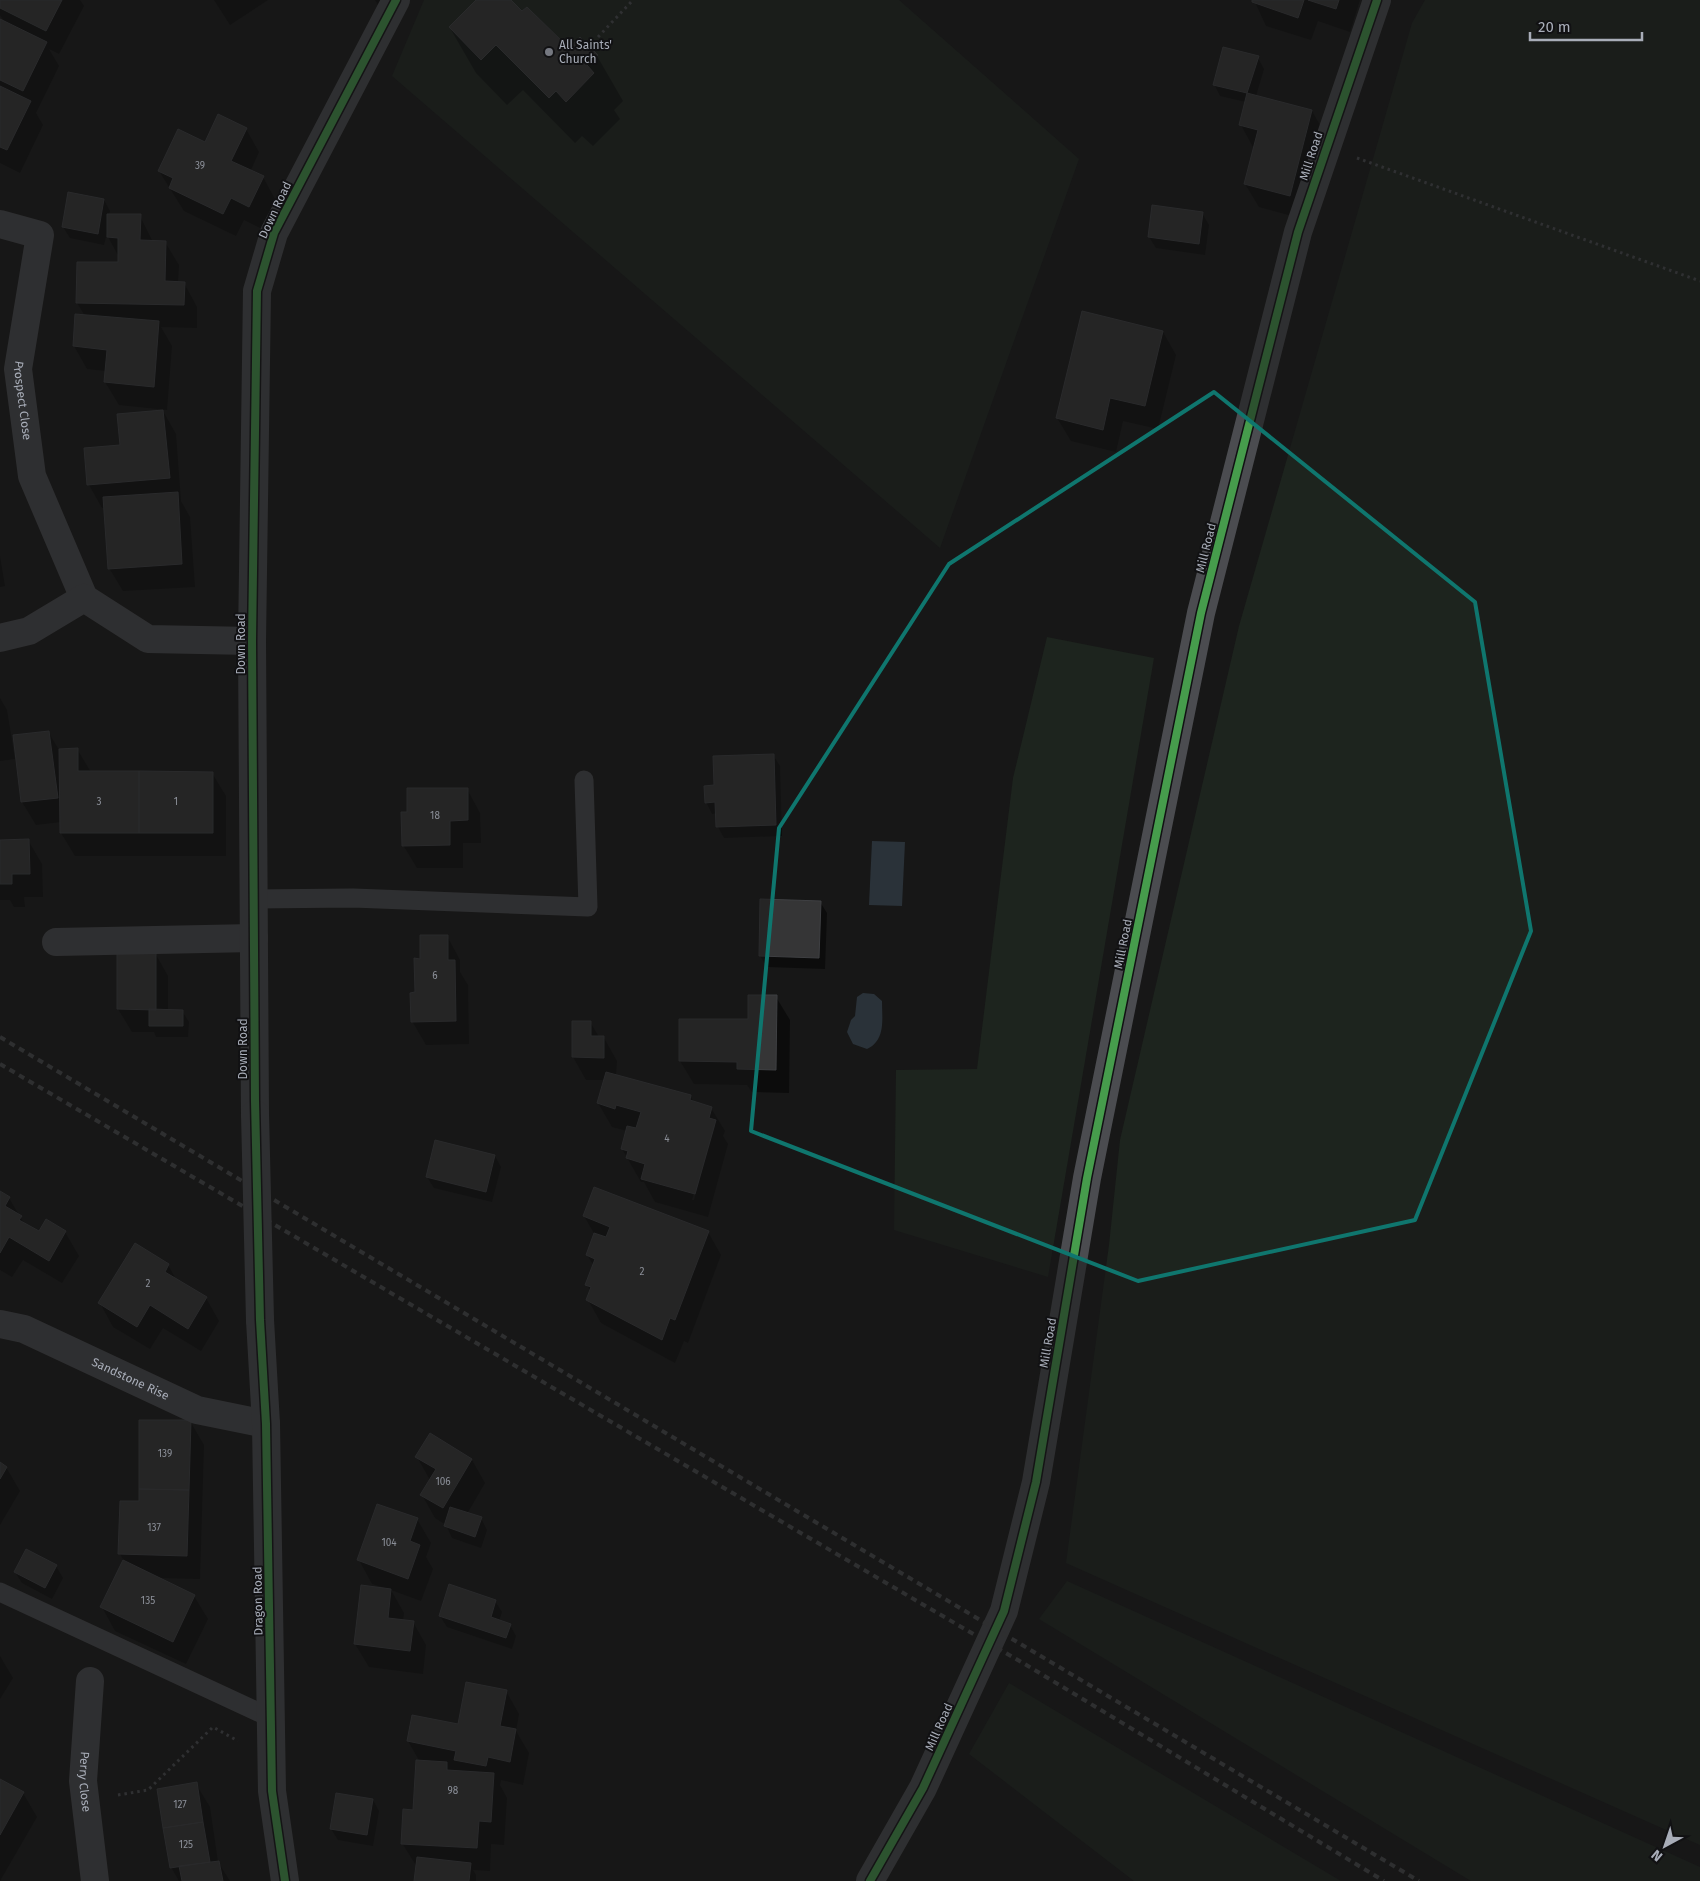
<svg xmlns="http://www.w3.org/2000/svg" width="1700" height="1881" font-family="'Fira Sans',sans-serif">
  <rect width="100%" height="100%" fill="#171717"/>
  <path fill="#1d241e" d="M424 0H899L1079 159 940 548 392 76Z
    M1425 0H1700V1845L1066 1563 1109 1245 1120 1140 1239 626 1412 23Z
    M1047 637 1154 658 1048 1277 894 1230 896 1070 977 1069 1013 778Z
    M1067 1581 1700 1867V1881H1471L1039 1619Z
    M1009 1683 1341 1881H1134L969 1754Z"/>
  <path fill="#2a3239" d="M872 841 905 842 902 906 869 905Z
    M863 993 874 994 882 1001C882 1019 886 1040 867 1049L853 1044 847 1032 851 1020 855 1016 857 997Z"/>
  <path fill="#0007" fill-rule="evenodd" d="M0 0H80L84 6 59 54 49 49 59 66 36 113 43 125 20 173 0 163V23H5L0 15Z
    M214 0H268L230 25Z
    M375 0H404L383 13Z
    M478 0H510L569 50 597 56 623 101 614 110 620 119 593 146 582 136 575 143 523 90 507 105 476 73 450 28Z
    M1254 0H1360L1350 32 1318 21 1311 40 1266 26Z
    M1258 58 1264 69 1256 96 1312 111 1325 134 1303 219 1259 207 1245 184 1254 149 1241 125 1246 102 1220 96 1214 84Z
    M246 129 259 152 250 172 263 177 276 201 262 229 244 220 236 236 184 211 159 171 206 144Z
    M104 200 110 211 109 215 140 216 153 242H165L179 265 178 283H184L197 307V328L161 327 172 346 167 410 119 405 105 382 106 371 87 369 74 346 85 316 77 303 119 264V257L108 237V229L104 245 70 238 63 227Z
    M1202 213 1209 225 1205 255 1156 248 1149 237Z
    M1163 332 1176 355 1158 429 1123 421 1116 452 1071 441 1057 418Z
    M163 411 176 434 181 501 190 517 195 587 123 591 109 568 105 508H102L89 485 121 446Z
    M0 556 5 586 0 587Z
    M0 698 7 710 15 759 0 761Z
    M49 733 59 750 77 749 91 772 212 773 226 796V856H75L61 833V822L36 825 22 802 15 736Z
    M773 755 780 766 782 836 724 838 718 827 717 813 712 814 706 802 715 786Z
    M467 789 480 813 481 843H463V868H417L403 845 408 813Z
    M28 840 42 864 43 897H24L25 907H14L10 900H0V841Z
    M761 900 820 902 827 913 825 969 767 967 760 956Z
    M447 936 460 960V972L468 985 469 1044 426 1045 412 1021 416 993Z
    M155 953 168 976V1011H182L189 1022 188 1037H156L154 1032H132L118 1009Z
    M776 997 790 1020 789 1093 752 1092 747 1085 694 1084 680 1061V1020L749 1021Z
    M590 1022 599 1037 604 1038 617 1061 616 1076 690 1096 694 1102 711 1108 725 1131 723 1136 728 1144 708 1217 655 1202 644 1182H641L622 1149 627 1131 612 1127 598 1103 604 1080H586L573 1057ZM713 1126H715L694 1200H692Z
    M495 1156 501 1167 492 1202 434 1188 427 1177Z
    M0 1192 9 1198 25 1225 39 1233 65 1232 79 1256 62 1283 23 1260 12 1277 0 1270Z
    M584 1216 708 1232 721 1255 688 1343 684 1341 675 1363 601 1323 588 1300 591 1292 587 1285 594 1266 587 1255 595 1235Z
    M168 1265 177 1281 206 1298 219 1321 201 1351 163 1328 150 1349 113 1327 100 1303Z
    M190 1421 204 1445 200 1579 157 1578 194 1596 208 1619 186 1664 115 1631 102 1607 124 1561 120 1554 140 1503Z
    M430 1435 472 1460 485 1483 467 1514 481 1518 487 1530 481 1548 452 1538 446 1525 435 1518 422 1495 430 1480 417 1457Z
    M0 1464 6 1467 20 1491 0 1525Z
    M417 1519 431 1543 426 1557 433 1569 421 1601 391 1590 404 1613 403 1621 413 1622 426 1645 423 1674 369 1667 355 1644 385 1588 372 1584 359 1560Z
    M56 1566 63 1578 52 1599 22 1583 15 1572Z
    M495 1601 502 1612 499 1621 510 1625 516 1636 512 1649 447 1627 440 1616Z
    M0 1656 13 1678 0 1699Z
    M506 1691 519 1714 516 1731 529 1753 523 1785 501 1780 500 1785 507 1798 504 1845 491 1844 490 1871 473 1870 476 1875V1881H415L417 1867 402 1843 414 1811 420 1762 408 1741 459 1725Z
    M0 1780 23 1793 37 1817 0 1881Z
    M196 1784 210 1807 218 1862 230 1881H179L171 1867Z
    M373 1800 379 1811 373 1846 338 1840 331 1829Z"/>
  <path fill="#353536" stroke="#3f4043" d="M0 0H62L46 31 0 8Z
    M476 0H511L522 11 527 7 569 48 580 37 598 55 587 65 594 73 566 102 556 91 549 98 496 45 481 60 449 27Z
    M1252 0H1304L1298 18 1252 2Z
    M1308 0H1339L1336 9Z
    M0 19 47 42 23 91 0 80Z
    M1223 47 1259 56 1247 93 1213 85Z
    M0 86 31 101 7 150 0 147Z
    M1247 93 1312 110 1290 196 1244 184 1258 130 1239 125Z
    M218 114 247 128 231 161 264 176 249 207 231 198 223 214 169 188 173 178 158 171 178 129 205 142Z
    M68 192 104 199 98 234 62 227Z
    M1152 205 1203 212 1199 244 1148 237Z
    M107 214H141L140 240 166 241 165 281 185 282 184 305 76 303 77 262H118V238L107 237Z
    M1082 311 1163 331 1145 406 1110 398 1103 430 1056 418Z
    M75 314 159 321 154 387 104 382 107 350 73 346Z
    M163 410 170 478 87 485 84 448 120 445 117 414Z
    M178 492 182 564 108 569 103 497Z
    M49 731 58 798 21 802 13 735Z
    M78 748V771H139V833H60L59 749Z
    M774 754 776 825 716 827 715 802 705 803 704 786 714 785 713 756Z
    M139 771 213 772V833H139Z
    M407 788H468V820L450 821V845L402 846 401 812H407Z
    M29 839 30 874H12V884H0V840Z
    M760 899 821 901 819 958 759 956Z
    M420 935H448V960H455L456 1021 411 1022 410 993 415 992 414 958 420 959Z
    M117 951 156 952V1010L117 1009Z
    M748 995H777L776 1070 737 1069V1062L679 1061V1019H748Z
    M149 1009 183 1010V1026H149Z
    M572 1021H591V1036H604V1058L572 1057Z
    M606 1072 691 1095 690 1100 712 1107 709 1118 716 1120 695 1194 641 1179 645 1164 626 1158 628 1151 621 1149 627 1126 636 1128 641 1112 616 1105 615 1109 597 1103Z
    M435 1140 495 1155 486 1192 426 1177Z
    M594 1187 709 1231 675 1320 670 1318 662 1340 586 1300 591 1287 585 1285 595 1259 586 1255 594 1233 606 1237 610 1227 583 1216Z
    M0 1191 10 1197 5 1206 22 1216 19 1220 39 1231 46 1219 66 1231 49 1261 9 1237 0 1253Z
    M135 1243 169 1264 165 1272 207 1297 188 1329 150 1305 137 1327 98 1303Z
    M139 1420H191L189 1490 139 1489Z
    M430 1433 472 1459 443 1508 420 1495 436 1469 415 1457Z
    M0 1462 7 1467 0 1479Z
    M139 1489 189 1490 187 1556 118 1554 120 1501H139Z
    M377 1504 418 1518 410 1541 420 1545 408 1579 357 1560Z
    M450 1507 482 1517 475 1537 444 1526Z
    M26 1549 57 1565 45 1588 14 1572Z
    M123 1560 195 1595 173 1642 100 1607Z
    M449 1584 496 1600 491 1617 511 1624 506 1638 439 1616Z
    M361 1585 391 1589 388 1618 414 1621 410 1651 354 1644Z
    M466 1682 507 1690 500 1726 516 1729 510 1762 488 1757 486 1766 454 1760 456 1751 407 1741 412 1715 458 1724Z
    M416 1760 447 1762V1770L494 1773 491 1822 479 1821 477 1848 401 1844 403 1809 413 1810Z
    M0 1779 24 1792 0 1835Z
    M197 1782 203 1822 163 1828 157 1789Z
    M336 1793 373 1799 367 1835 330 1829Z
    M203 1822 210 1862 170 1868 163 1828Z
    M417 1857 471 1863 469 1881H414Z
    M219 1861 223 1881H182L179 1866Z"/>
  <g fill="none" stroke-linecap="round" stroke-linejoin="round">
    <path stroke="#4d4e52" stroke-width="3" stroke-dasharray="2.5 4" stroke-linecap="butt" d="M598 37 633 0
      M1357 158 1700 281
      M118 1795 148 1790 213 1727 238 1741"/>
    <path stroke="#4b4c50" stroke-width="19" d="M254 899 353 898 588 907 584 780
      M0 1592 271 1718"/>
    <g stroke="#4b4c50" stroke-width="28">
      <path id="s1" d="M0 224 40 235 18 369 32 476 84 598"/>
      <path d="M0 638 29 631 84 598 148 639 252 641"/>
      <path d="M56 942 254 938"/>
      <path id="s2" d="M0 1324 24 1329 197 1410 266 1424"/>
      <path id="s3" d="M90 1681 83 1781 95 1881"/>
      <path d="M870 1881 923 1788 1004 1611 1036 1482 1087 1178 1201 613 1298 232 1377 0"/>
    </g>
    <path stroke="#4b4c50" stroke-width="28" d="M255 1114 252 641 257 291 274 233 396 0
      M260 1320 266 1424 272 1791 285 1881"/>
    <path stroke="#4b4c4f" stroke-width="4" stroke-dasharray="6 5" stroke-linecap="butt" d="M0 1037 1419 1881
      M0 1064 1028 1666 1384 1881"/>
    <path stroke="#4b4c50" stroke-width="28" d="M255 1114 260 1320"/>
    <g stroke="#111113" stroke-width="11">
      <path id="cycleway" d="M285 1881 272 1791 266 1424 260 1320 255 1101 252 641 257 291 274 233 396 0
        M870 1881 923 1788 1004 1611 1036 1482 1087 1178 1201 613 1298 232 1377 0"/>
    </g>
    <use href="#cycleway" stroke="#469c4c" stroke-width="8"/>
  </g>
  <path d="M0 0H1700V1881H0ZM1214 392 1475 602 1531 931 1415 1220 1138 1281 751 1131 779 828 949 564Z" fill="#171717" fill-opacity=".55" fill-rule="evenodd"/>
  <path fill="none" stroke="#0f766e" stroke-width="4" stroke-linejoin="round" d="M1214 392 1475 602 1531 931 1415 1220 1138 1281 751 1131 779 828 949 564Z"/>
  <circle fill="#757880" stroke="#111113" stroke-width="2" cx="549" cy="52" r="5"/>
  <g text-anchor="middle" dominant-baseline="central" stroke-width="4" stroke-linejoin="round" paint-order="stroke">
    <g font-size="10" fill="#8b8f98">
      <text x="200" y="166">39</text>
      <text x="99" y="802">3</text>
      <text x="176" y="802">1</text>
      <text x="435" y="816">18</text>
      <text x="435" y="976">6</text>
      <text x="667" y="1139">4</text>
      <text x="642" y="1272">2</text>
      <text x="148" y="1284">2</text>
      <text x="165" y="1454">139</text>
      <text x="443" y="1482">106</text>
      <text x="154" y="1528">137</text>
      <text x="389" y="1543">104</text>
      <text x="148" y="1601">135</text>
      <text x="453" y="1791">98</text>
      <text x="180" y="1805">127</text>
      <text x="186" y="1845">125</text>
    </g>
    <g font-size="12" fill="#a8adb8" stroke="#111113" text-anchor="start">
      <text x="559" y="45">All Saints'<tspan x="559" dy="14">Church</tspan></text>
    </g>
    <g font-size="12" fill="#a8adb8" stroke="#111113">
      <text transform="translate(1311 156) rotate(-72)">Mill Road</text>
      <text transform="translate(275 210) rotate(-65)">Down Road</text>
      <text stroke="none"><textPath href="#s1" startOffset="209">Prospect Close</textPath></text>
      <text transform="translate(1206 548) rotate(-76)">Mill Road</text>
      <text transform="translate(241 644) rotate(-90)">Down Road</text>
      <text transform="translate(1123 944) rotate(-79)">Mill Road</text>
      <text transform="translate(243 1049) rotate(-90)">Down Road</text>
      <text transform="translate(1048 1343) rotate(-80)">Mill Road</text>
      <text stroke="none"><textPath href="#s2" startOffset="142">Sandstone Rise</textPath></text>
      <text transform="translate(258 1601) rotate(-91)">Dragon Road</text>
      <text transform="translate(939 1727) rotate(-66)">Mill Road</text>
      <text stroke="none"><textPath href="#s3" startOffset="101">Perry Close</textPath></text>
    </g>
  </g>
  <g transform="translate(1665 1846) rotate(220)" stroke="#111113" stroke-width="4" paint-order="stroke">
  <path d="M0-4L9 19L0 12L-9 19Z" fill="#a8adb8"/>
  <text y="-8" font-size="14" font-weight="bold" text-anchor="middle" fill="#a8adb8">N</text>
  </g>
  <path d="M1530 32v8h112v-8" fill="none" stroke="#a8adb8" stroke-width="2.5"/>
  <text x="1538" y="32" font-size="15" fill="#a8adb8" stroke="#111113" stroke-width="4" paint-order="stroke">20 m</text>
</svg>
